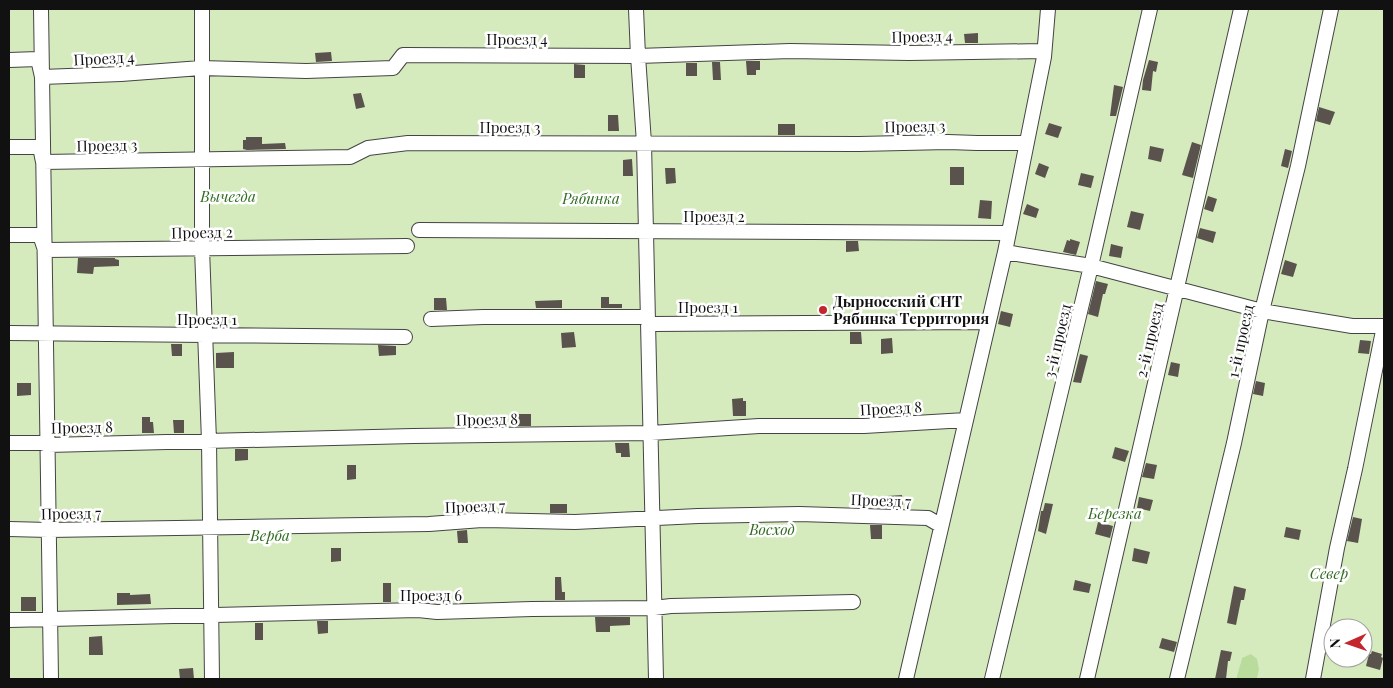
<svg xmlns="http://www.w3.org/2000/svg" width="1393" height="688" font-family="'Playfair Display',serif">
  <rect width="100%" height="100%" fill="#fffdf5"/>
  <path fill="#d5ebbd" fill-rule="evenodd" d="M9 9H1384V679H1257L1259 670 1242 658 1236 679H9ZM1333 628H1363V658H1333Z"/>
  <path fill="#b9dc9c" d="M1251 654 1257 659 1259 670 1257 679H1236L1242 658Z"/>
  <path fill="#5a524d" d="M978 33V43H965L964 34Z
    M331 52 332 61 316 62 315 53Z
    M1149 60 1158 62 1156 72 1153 71 1151 91 1142 90 1143 80Z
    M746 61H760V70H756V75H747Z
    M712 62H720L721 80H713Z
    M686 63H697V76H686Z
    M574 64 585 65V78H574Z
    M1114 85 1123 87 1116 116H1110Z
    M361 93 365 107 356 109 353 94Z
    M1319 107 1335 112 1330 125 1316 121Z
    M608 115H618L619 131H608Z
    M1049 123 1062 127 1058 138 1045 134Z
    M778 124H795V135H778Z
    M246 137H262V144L285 143 286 149 247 150 243 149V140H246Z
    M1192 142 1201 145 1193 178 1182 175Z
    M1150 146 1164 149 1161 162 1148 159Z
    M1285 149 1292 151 1288 168 1281 166Z
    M632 159 633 176H623V160Z
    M1039 163 1049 167 1045 178 1035 174Z
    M950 167H964V185H950Z
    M665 168H675L676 183 666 184Z
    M1081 173 1094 176 1091 188 1078 185Z
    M1208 196 1217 199 1213 212 1204 209Z
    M980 200 992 201 991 219 978 218Z
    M1027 204 1039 209 1036 218 1023 214Z
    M1131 211 1144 214 1140 230 1127 227Z
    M1200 228 1216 232 1213 243 1197 238Z
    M1070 239 1080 242 1076 255 1063 252 1067 240 1070 241Z
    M846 241H858L859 251 846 252Z
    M1111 244 1123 247 1121 258 1109 256Z
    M78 258H115V259L119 260V266L94 267 93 274 77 273Z
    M1285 260 1297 264 1293 277 1281 274Z
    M1096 281 1108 284 1105 294H1103L1098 317 1088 314Z
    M601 297H609V304H622V308H601Z
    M434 298H446L447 310H434Z
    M562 300V308H536L535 301Z
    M1001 311 1013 314 1010 327 998 324Z
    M574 332 576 347 562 348 561 333Z
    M850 332H861L862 344H850Z
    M892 338 893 353 881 354V339Z
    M1360 340 1371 341 1369 354 1358 353Z
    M171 344H182V356H172Z
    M378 345 396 346V355L379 356Z
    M234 352V368H216V353Z
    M1080 354 1088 356 1081 383 1073 382Z
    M1171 362 1180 364 1178 377 1168 375Z
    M1256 381 1265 383 1263 396 1253 394Z
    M17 383H31V395L17 396Z
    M743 398V401H746V416H733L732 399Z
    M518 414H531V426H518Z
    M142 417H150V422H153L154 433H142Z
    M173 420H184V433H174Z
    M615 443H629L630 457H621V453H616Z
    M1115 447 1129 451 1125 462 1112 458Z
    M235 449H248V460L235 461Z
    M1146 463 1157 465 1154 479 1142 477Z
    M347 465H356V479L347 480Z
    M902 495 903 507 888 508 887 496Z
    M1139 497 1153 500 1150 511 1137 508Z
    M1045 503 1053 504 1046 534 1038 531 1041 511H1043Z
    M550 504H567V513H550Z
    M1353 517 1362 519 1358 543 1347 541Z
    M1098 522 1113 526 1110 538 1095 534Z
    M870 525H882V539H871Z
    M1286 527 1301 530 1299 540 1284 537Z
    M467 530 468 543H458L457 531Z
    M331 548H341V561L331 562Z
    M1134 548 1150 552 1147 564 1132 561Z
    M555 577H561L562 592H565V600H555Z
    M1075 580 1091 584 1089 593 1073 590Z
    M383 583H391V602H383Z
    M1234 586 1246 589 1244 600H1241L1236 625 1227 623Z
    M117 593H130V595L150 594 151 604 117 605Z
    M21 597H36V611H21Z
    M595 617H630V625L610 626V632H596Z
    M317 621H328V633L318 634Z
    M255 623H263V640H255Z
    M102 636 103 655H89V637Z
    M1162 638 1177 642 1174 652 1159 648Z
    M1221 650 1232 652 1230 661H1228L1226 679H1215Z
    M1372 651 1382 654 1381 657 1383 658 1380 670 1366 666 1369 654H1371Z
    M193 668 194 679H180L179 669Z"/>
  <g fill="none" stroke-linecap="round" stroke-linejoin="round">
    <g stroke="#444" stroke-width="16">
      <path id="minor" d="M41 9 51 679
        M202 9V248L209 441 212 679
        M636 9 638 56 644 143 656 679
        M9 60 38 59 42 77 121 74 201 68 306 71 393 68 403 55 638 56 790 51 909 53 1041 51 1044 57
        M9 147H40L43 162 350 157 368 148 408 143 859 144 948 142 977 143H1026
        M419 230 1008 233
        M9 235H40L45 250 407 246
        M1005 252 1091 266 1262 311 1352 326H1384
        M431 319 483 317H643L653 324 988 322
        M9 333 405 337
        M9 443H42L48 445 413 436 651 433 759 426H864L966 420
        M9 529 49 530 429 524 482 520 575 522 698 516 799 514 928 518 940 525
        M9 620 418 610 437 612 532 609 654 608 671 606 853 602
        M906 679 1005 252 1044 57 1048 9
        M992 679 1091 266 1150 9
        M1087 679 1241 9
        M1177 679 1234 443 1262 311 1298 166 1331 9
        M1313 679 1337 548 1355 469 1384 326"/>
    </g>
    <use href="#minor" stroke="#fff" stroke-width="14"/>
  </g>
  <circle fill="#c4262e" stroke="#fff" stroke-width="2" cx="823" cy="310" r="5"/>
  <g text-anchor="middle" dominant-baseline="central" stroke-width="5" stroke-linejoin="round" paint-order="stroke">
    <g font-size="15" fill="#111" stroke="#fff">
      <text transform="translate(922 36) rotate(-1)">Проезд 4</text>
      <text x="517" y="39">Проезд 4</text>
      <text transform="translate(104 58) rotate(-3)">Проезд 4</text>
      <text transform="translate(915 126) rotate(-1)">Проезд 3</text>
      <text x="510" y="127">Проезд 3</text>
      <text transform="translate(107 145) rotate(-1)">Проезд 3</text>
      <text x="714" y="216">Проезд 2</text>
      <text transform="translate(202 232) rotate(-1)">Проезд 2</text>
      <text x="708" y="307">Проезд 1</text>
      <text x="207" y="319">Проезд 1</text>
      <text transform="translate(1149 340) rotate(-77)">2-й проезд</text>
      <text transform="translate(1057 341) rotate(-77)">3-й проезд</text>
      <text transform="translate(1240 341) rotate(-78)">1-й проезд</text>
      <text transform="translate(891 408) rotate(-3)">Проезд 8</text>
      <text transform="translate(487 419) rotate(-1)">Проезд 8</text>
      <text transform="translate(82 427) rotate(-1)">Проезд 8</text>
      <text transform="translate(881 500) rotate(2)">Проезд 7</text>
      <text transform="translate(475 506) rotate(-2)">Проезд 7</text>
      <text transform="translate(71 513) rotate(-1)">Проезд 7</text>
      <text x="431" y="595">Проезд 6</text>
    </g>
    <g font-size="15" font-style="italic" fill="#2f6b1f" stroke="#fff">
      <text x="228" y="196">Вычегда</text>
      <text x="591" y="198">Рябинка</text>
      <text x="1115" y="513">Березка</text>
      <text x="772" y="529">Восход</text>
      <text x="270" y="535">Верба</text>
      <text x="1329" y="573">Север</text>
    </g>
    <g font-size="15" font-weight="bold" fill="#111" stroke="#fff" text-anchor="start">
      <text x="833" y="301">Дырносский СНТ<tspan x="833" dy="17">Рябинка Территория</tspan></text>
    </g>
  </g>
  <rect width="1393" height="688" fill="none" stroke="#111111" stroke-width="20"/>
  <g transform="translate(1348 643) rotate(268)"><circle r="24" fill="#ffffff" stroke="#a0a0a0"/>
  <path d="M0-4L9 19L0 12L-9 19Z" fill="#c4262e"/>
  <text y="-8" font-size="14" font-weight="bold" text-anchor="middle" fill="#111111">N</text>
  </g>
</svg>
